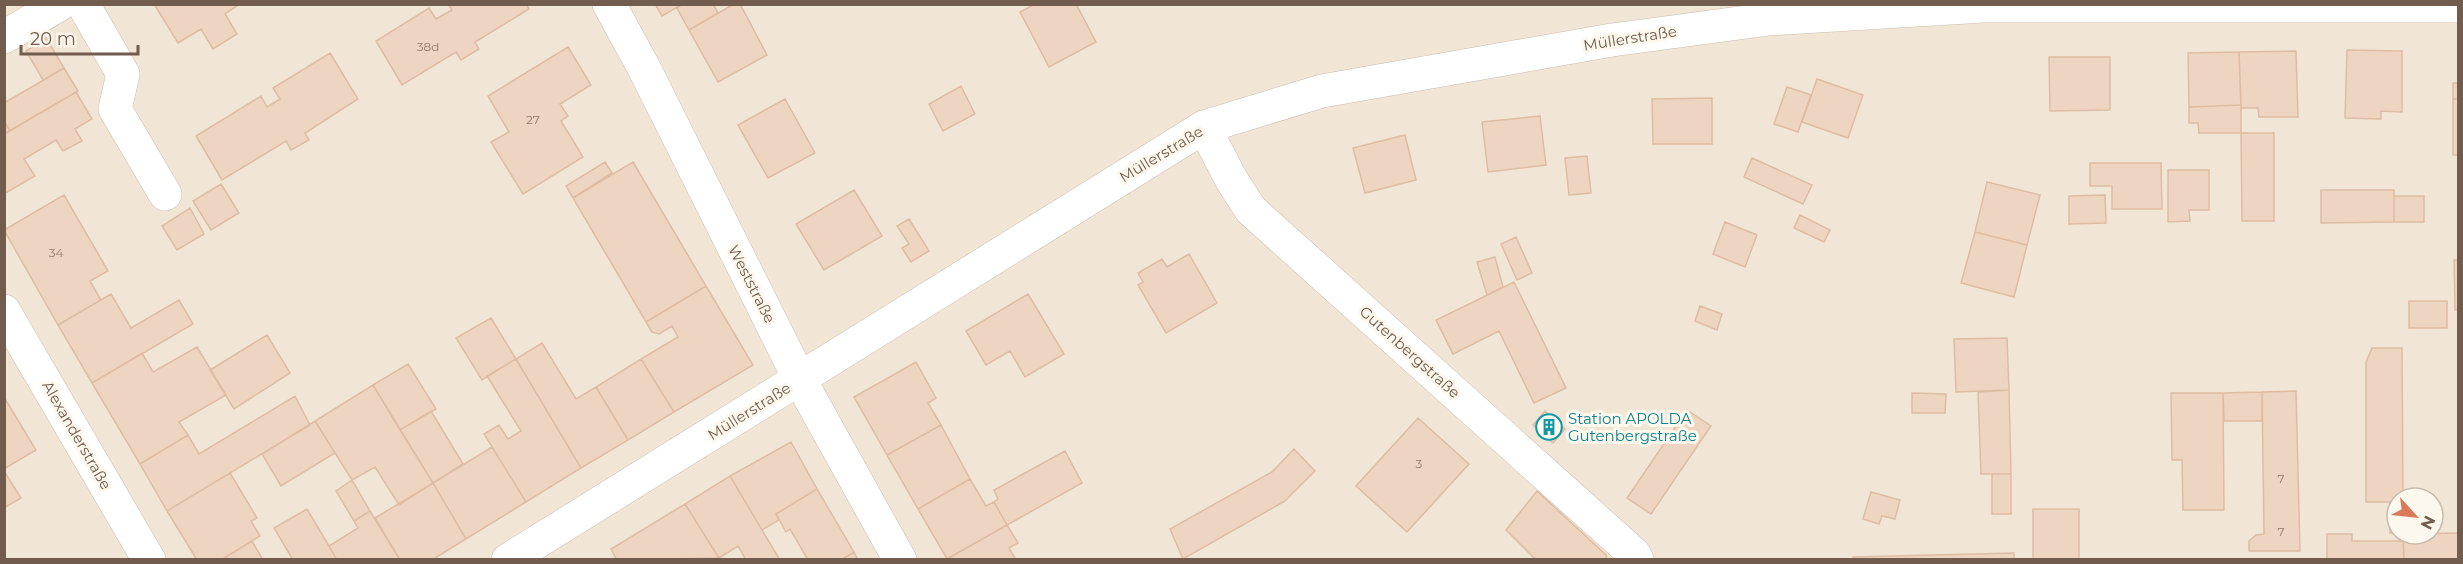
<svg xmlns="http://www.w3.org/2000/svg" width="2463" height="564" font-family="Montserrat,sans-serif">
  <rect width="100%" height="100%" fill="#faf4e7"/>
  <path fill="#f1e6d6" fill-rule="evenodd" d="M4 5H2458V559H5ZM2397 498H2433V534H2397Z"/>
  <path fill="#edd5c1" stroke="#debca3" stroke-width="1.5" d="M154 4H240L225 14 237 34 213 49 201 29 178 43Z
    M448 4H526L529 9 475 42 479 49 461 60 456 52 402 85 376 41 429 8 436 19 452 10Z
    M655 4H683L662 16Z
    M683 4H713L718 13 689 30 677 8Z
    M734 4H740L767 55 718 82 689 30Z
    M1035 4H1076L1096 42 1049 67 1020 12Z
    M46 38 64 68 43 80 26 51Z
    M568 47 591 85 560 104 568 116 561 121 583 157 523 194 491 142 509 132 488 96Z
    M2347 50 2402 51V112L2381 111V119L2345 118Z
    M2296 51 2298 117H2259L2258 108H2241L2239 52Z
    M2239 52 2241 105 2189 107 2188 53Z
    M330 53 358 99 305 133 309 140 291 150 286 141 222 180 196 136 261 96 267 107 280 99 273 88Z
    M2049 57H2110V110L2050 111Z
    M64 68 78 91 10 131 4 121V103Z
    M1817 79 1863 95 1848 138 1802 122Z
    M2453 83H2458V99H2453Z
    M961 86 975 114 943 131 929 104Z
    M1787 87 1811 95 1798 132 1774 124Z
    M76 92 92 119 75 129 82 141 63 151 56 140 24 159 35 176 4 194V134Z
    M1712 98V144H1653L1652 99Z
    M785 99 815 153 768 178 738 125Z
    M2453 99H2458V155H2453Z
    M2241 105V133H2199L2198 123H2189V107Z
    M1540 116 1546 165 1488 172 1482 122Z
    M4 121 10 131 4 134Z
    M2241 133H2274V221H2242Z
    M1405 135 1416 180 1365 193 1353 148Z
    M1587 156 1591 193 1569 195 1565 158Z
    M1752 158 1812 185 1803 204 1744 177Z
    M605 162 612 173 573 198 566 186Z
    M633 162 706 286 646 322 573 198Z
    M2090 163H2161L2162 209H2112V186H2090Z
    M2168 170H2209V210H2189L2190 221 2168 222Z
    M1987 182 2040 195 2027 245 1975 232Z
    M221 184 239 213 211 230 193 201Z
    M854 190 882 236 824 270 796 224Z
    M2321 190H2394V222L2321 223Z
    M64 195 108 271 90 281 101 300 58 325 4 230Z
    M2105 195 2106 223 2069 224V196Z
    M2394 196H2424V222H2394Z
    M190 208 204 234 177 250 162 226Z
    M1800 215 1830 230 1824 242 1794 228Z
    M909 219 929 251 911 262 902 248 909 244 897 226Z
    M1725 222 1757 235 1745 267 1713 254Z
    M1975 232 2027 245 2014 297 1961 283Z
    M1516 237 1532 273 1517 280 1501 244Z
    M1189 254 1217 303 1166 333 1138 285 1143 282 1138 273 1162 259 1167 267Z
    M1495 257 1503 287 1487 295 1477 262Z
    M2454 260H2458V310H2455Z
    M1514 282 1566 388 1534 403 1499 331 1453 354 1436 320Z
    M706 286 753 365 674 412 641 359 678 337 672 326 659 334 652 332 646 322Z
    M111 294 131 328 179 300 193 324 92 383 58 325Z
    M1028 294 1064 354 1025 377 1010 351 986 365 966 331Z
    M2409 301H2447V328H2409Z
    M1700 306 1722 314 1717 330 1695 321Z
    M491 318 516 359 482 380 456 338Z
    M267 335 290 373 234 409 210 370Z
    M2007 338 2009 390 1956 392 1954 339Z
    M542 343 576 399 596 387 628 440 581 468 516 359Z
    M197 347 226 395 179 422 188 435 140 464 92 383 142 353 153 372Z
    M2372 348H2402L2403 498H2397V533H2390V502H2366V362Z
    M516 359 581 468 526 502 484 434 499 425 508 439 521 431 487 376Z
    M641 359 674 412 628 440 596 387Z
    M916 362 936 398 928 403 941 425 887 455 854 397Z
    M408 364 436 409 400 430 373 385Z
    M373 385 433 483 399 505 375 467 352 480 315 421Z
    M2009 390 2011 474H1981L1978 392Z
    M2296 391 2300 551H2249V541L2256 535 2264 534 2262 392Z
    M2262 392V421H2224L2223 393Z
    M1912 393 1946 394 1945 413H1912Z
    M2171 393H2223L2224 510H2183L2182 460H2172Z
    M295 396 310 425 167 511 140 464 188 435 199 454Z
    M4 397 36 450 4 469Z
    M1687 410 1711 426 1651 514 1627 498Z
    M431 411 463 464 433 483 400 430Z
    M1545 411 1565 429 1553 443 1533 425Z
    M1418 418 1469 464 1407 532 1356 486Z
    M315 421 335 453 281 486 262 454Z
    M941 425 970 479 918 509 887 455Z
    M791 442 817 489 776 514 779 520 762 530 730 476Z
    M492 447 526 502 466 539 433 483Z
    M1294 449 1315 471 1285 501 1183 559 1170 529 1272 472Z
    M1065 451 1082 483 1007 525 994 502 998 499 994 490Z
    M4 471 21 498 4 508Z
    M230 473 257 518 251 521 260 536 221 560H197L167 511Z
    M1992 474H2011V514H1992Z
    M730 476 762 530 780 560H746L738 546 719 558 685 504Z
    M970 479 986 506 994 502 1007 525 947 559 918 509Z
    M352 480 370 511 354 521 336 491Z
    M433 483 466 539 432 560H400L375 518Z
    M817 489 854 552 841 560H808L790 529 786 532 776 514Z
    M1537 491 1606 555 1607 560H1536L1506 530Z
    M1871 492 1900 500 1895 519 1882 516 1879 524 1863 519Z
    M685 504 719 558 617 560 611 549Z
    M307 509 329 546 337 560H293L274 528Z
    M2033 509H2079V560H2033Z
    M370 511 400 560H337L329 546 358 528 354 521Z
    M1007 525 1018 543 1009 548 1016 560 947 559Z
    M2458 533V560H2404L2403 534Z
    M2327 534H2352V541H2403L2404 560H2327Z
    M252 541 263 560H221Z
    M854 552 858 560H841Z
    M2014 553V560H1853V557Z"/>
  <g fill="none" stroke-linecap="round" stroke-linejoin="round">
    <g stroke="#cbbcae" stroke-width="34">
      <path id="minor" d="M83 4 123 74 115 109 165 194
        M609 4 644 68 800 380 900 560
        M4 37 60 4
        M1204 127 1231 179 1251 210 1634 554 1637 560
        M4 311 149 560
        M508 560 1204 127 1322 91 1612 40 1769 19 1983 6H2458"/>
    </g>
    <use href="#minor" stroke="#fff" stroke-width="33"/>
  </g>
  <defs>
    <g id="building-ring" transform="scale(1.35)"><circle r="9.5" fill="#fdf8ed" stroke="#0f9aa8" stroke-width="1.5"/><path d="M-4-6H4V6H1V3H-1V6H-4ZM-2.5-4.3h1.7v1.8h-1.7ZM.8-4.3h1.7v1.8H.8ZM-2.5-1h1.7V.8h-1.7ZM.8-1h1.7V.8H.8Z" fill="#0f9aa8"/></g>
  </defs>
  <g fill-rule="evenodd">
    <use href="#building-ring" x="1549" y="427"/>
  </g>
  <g text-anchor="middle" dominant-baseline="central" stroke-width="6" stroke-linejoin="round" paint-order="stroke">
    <g font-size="12" fill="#917a6b">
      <text x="428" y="46">38d</text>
      <text x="533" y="119">27</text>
      <text x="56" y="252">34</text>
      <text x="1419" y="463">3</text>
      <text x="2281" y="478">7</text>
      <text x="2281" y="531">7</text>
    </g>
    <g font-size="15" fill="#725c4e" stroke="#fdf8ed">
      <text transform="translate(1630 38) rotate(-9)">Müllerstraße</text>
      <text transform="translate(1161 154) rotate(-31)">Müllerstraße</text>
      <text transform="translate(752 284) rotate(63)">Weststraße</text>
      <text transform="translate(1410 352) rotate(42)">Gutenbergstraße</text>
      <text transform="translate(749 411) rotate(-32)">Müllerstraße</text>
      <text transform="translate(77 435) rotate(60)">Alexanderstraße</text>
    </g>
    <g font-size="15" fill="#0d838f" stroke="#fdf8ed" text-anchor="start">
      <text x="1568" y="418">Station APOLDA<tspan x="1568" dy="17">Gutenbergstraße</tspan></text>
    </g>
  </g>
  <rect width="2463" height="564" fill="none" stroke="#725c4e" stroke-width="12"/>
  <g transform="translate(2415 516) rotate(117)"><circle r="28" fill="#fdf8ed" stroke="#c5baad" stroke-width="1.5"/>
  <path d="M0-4.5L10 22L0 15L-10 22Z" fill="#d97a58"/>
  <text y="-9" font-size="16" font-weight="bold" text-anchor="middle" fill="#725c4e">N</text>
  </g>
  <path d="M21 45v9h117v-9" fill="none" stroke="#725c4e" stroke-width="3"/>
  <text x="30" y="45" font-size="18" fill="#725c4e" stroke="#fdf8ed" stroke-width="4.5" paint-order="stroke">20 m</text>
</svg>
